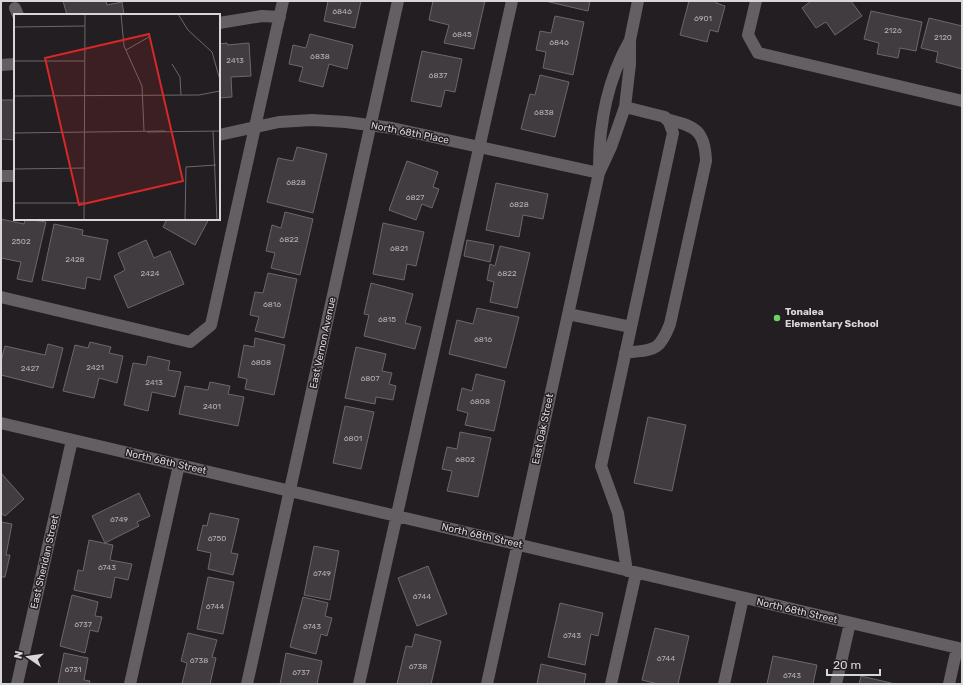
<svg xmlns="http://www.w3.org/2000/svg" width="963" height="685" font-family="Rubik,sans-serif">
  <rect width="100%" height="100%" fill="#221e21"/>
  <path fill="#413c40" stroke="#6c676b" d="M63 1H106L107 5 122 2 124 14 67 15Z
    M328 1H361L355 28 324 21Z
    M433 1H485L474 49 444 43 449 25 429 20Z
    M545 1H590L588 11Z
    M689 1H717L716 3 725 6 718 32 710 30 707 42 680 35Z
    M811 1H851L862 16 835 35 826 22 816 28 802 8Z
    M871 11 922 22 916 51 900 48 898 58 877 54 879 43 864 39Z
    M555 16 584 22 573 75 543 68 546 52 536 50 540 31 551 33Z
    M929 18 962 26V69L936 62 938 52 921 48Z
    M310 34 353 45 347 69 329 64 323 87 299 81 303 67 289 64 293 45 306 48Z
    M227 43V45L249 43 251 76 231 77 232 97 219 98V44Z
    M422 51 462 59 455 92 445 90 441 107 411 101Z
    M540 75 569 82 555 137 521 129 530 94 535 95Z
    M1 100H15V140L1 139Z
    M297 147 327 154 313 213 267 202 278 158 293 161Z
    M407 161 438 172 433 187 439 189 432 208 422 204 416 220 389 210Z
    M496 183 548 194 543 219 523 215 519 237 486 230Z
    M285 212 313 219 300 275 271 268 275 253 266 251 272 225 281 228Z
    M1 219 24 224 25 219 46 222 32 282 17 279 21 262 1 258Z
    M167 219H209L195 245 163 227Z
    M383 223 424 232 416 266 407 264 404 280 373 274Z
    M54 224 83 230 82 235 108 240 100 280 87 277 85 289 42 280Z
    M146 240 154 258 170 251 184 284 128 308 114 276 125 270 118 253Z
    M467 240 494 245 490 262 464 256Z
    M500 246 530 253 517 308 490 302 494 282 487 280 490 264 495 266Z
    M268 273 297 279 284 338 255 331 259 317 250 315 255 292 263 293Z
    M371 283 413 294 405 323 421 327 415 349 364 336 369 315 364 314Z
    M477 308 519 317 506 368 449 354 457 320 473 324Z
    M255 338 285 345 274 395 245 389 247 379 238 377 244 345 254 347Z
    M90 342 111 347 109 353 123 356 117 383 99 378 94 398 63 391 75 345 88 348Z
    M48 344 63 348 53 388 1 375V361L5 346 45 355Z
    M356 347 386 354 382 371 392 373 389 384 396 386 393 400 376 397 375 404 345 398Z
    M148 356 170 361 168 370 181 372 175 397 152 392 148 411 124 405 133 363 146 365Z
    M476 374 505 381 494 431 465 425 468 413 457 410 462 388 472 391Z
    M210 382 230 386 228 394 244 397 238 426 179 414 185 386 208 390Z
    M345 406 374 412 361 469 333 463Z
    M648 417 686 425 672 491 634 483Z
    M460 432 491 438 478 497 447 491 452 471 442 469 447 447 457 449Z
    M1 473 24 499 5 516 1 513Z
    M139 493 150 516 137 522 139 526 105 543 92 516Z
    M210 513 239 519 231 553 238 554 233 575 208 569 211 553 197 550 203 525 207 526Z
    M1 522 12 524 6 555H10L5 577H1Z
    M89 540 113 545 110 560 132 564 128 580 115 577 111 598 74 590 78 570 83 571Z
    M314 546 339 551 330 600 304 595Z
    M428 566 447 614 417 626 398 578Z
    M208 577 234 582 223 634 197 629Z
    M72 595 98 602 95 616 102 617 98 632 90 630 85 653 60 646Z
    M303 597 328 603 325 616 332 618 327 636 321 634 316 654 290 647Z
    M560 603 603 613 598 636 591 634 585 665 548 657Z
    M655 628 689 636 678 684H658L642 680Z
    M188 633 217 640 212 657 216 658 210 684H182L187 663 181 661Z
    M415 634 441 641 431 684H397L406 646 412 647Z
    M64 653 88 658 84 680 90 681 89 684H58Z
    M286 653 322 661 317 684H280Z
    M773 656 817 665 813 684H767Z
    M541 664 586 674 584 684H537Z
    M861 676 895 684H859Z"/>
  <g fill="none" stroke-linecap="round" stroke-linejoin="round">
    <path stroke="#645f63" stroke-width="12" d="M756 1 748 35 758 53 962 101
      M15 8 18 15
      M219 23 262 16 280 17
      M1 65 15 64
      M625 107 665 117 669 122 673 133 601 466 618 513 627 571
      M219 135 279 122 312 120 346 122 392 128 599 173
      M599 168C599 124 607 81 629 42
      M1 176H15
      M1 297 190 342 211 325 283 1
      M568 314 631 327
      M625 353C653 349 659 353 670 324L706 161C705 130 695 126 666 119
      M1 423 962 649
      M17 684 72 440
      M130 684 179 465
      M247 684 398 1
      M359 684 512 1
      M487 684 599 173 611 147 625 107 630 64V40L638 1
      M611 684 636 573
      M724 684 743 598
      M836 684 850 623
      M949 684 957 648"/>
  </g>
  <circle fill="#68d465" stroke="#221e21" stroke-width="1.5" cx="777" cy="318" r="4"/>
  <g text-anchor="middle" dominant-baseline="central" stroke-width="3" stroke-linejoin="round" paint-order="stroke">
    <g font-size="8" fill="#b3b0b3">
      <text x="342" y="11">6846</text>
      <text x="703" y="18">6901</text>
      <text x="893" y="30">2126</text>
      <text x="462" y="34">6845</text>
      <text x="943" y="37">2120</text>
      <text x="559" y="42">6846</text>
      <text x="320" y="56">6838</text>
      <text x="235" y="60">2413</text>
      <text x="438" y="75">6837</text>
      <text x="544" y="112">6838</text>
      <text x="296" y="182">6828</text>
      <text x="415" y="197">6827</text>
      <text x="519" y="204">6828</text>
      <text x="289" y="239">6822</text>
      <text x="21" y="241">2502</text>
      <text x="399" y="248">6821</text>
      <text x="75" y="259">2428</text>
      <text x="150" y="273">2424</text>
      <text x="507" y="273">6822</text>
      <text x="272" y="304">6816</text>
      <text x="387" y="319">6815</text>
      <text x="483" y="339">6816</text>
      <text x="261" y="362">6808</text>
      <text x="95" y="367">2421</text>
      <text x="30" y="368">2427</text>
      <text x="370" y="378">6807</text>
      <text x="154" y="382">2413</text>
      <text x="480" y="401">6808</text>
      <text x="212" y="406">2401</text>
      <text x="353" y="438">6801</text>
      <text x="465" y="459">6802</text>
      <text x="119" y="519">6749</text>
      <text x="217" y="538">6750</text>
      <text x="107" y="567">6743</text>
      <text x="322" y="573">6749</text>
      <text x="422" y="596">6744</text>
      <text x="215" y="606">6744</text>
      <text x="83" y="624">6737</text>
      <text x="312" y="626">6743</text>
      <text x="572" y="635">6743</text>
      <text x="666" y="658">6744</text>
      <text x="199" y="660">6738</text>
      <text x="418" y="666">6738</text>
      <text x="73" y="669">6731</text>
      <text x="301" y="672">6737</text>
      <text x="792" y="675">6743</text>
    </g>
    <g font-size="10" fill="#d9d6d9" stroke="#221e21">
      <text transform="translate(410 133) rotate(11)">North 68th Place</text>
      <text transform="translate(323 343) rotate(-78)">East Vernon Avenue</text>
      <text transform="translate(543 429) rotate(-78)">East Oak Street</text>
      <text transform="translate(166 462) rotate(13)">North 68th Street</text>
      <text transform="translate(482 536) rotate(13)">North 68th Street</text>
      <text transform="translate(45 562) rotate(-77)">East Sheridan Street</text>
      <text transform="translate(797 611) rotate(13)">North 68th Street</text>
    </g>
    <g font-size="10" font-weight="bold" fill="#d9d6d9" stroke="#221e21" text-anchor="start">
      <text x="785" y="312">Tonalea<tspan x="785" dy="12">Elementary School</tspan></text>
    </g>
  </g>
  <g transform="translate(14 14)">
    <rect width="206" height="206" fill="#221e21"/>
    <path fill="none" stroke="#6b686b" stroke-width="1" d="M107 0 110 32 128 72 130 117M164 0 174 16 198 38 206 66M0 13 71 12M112 36 135 23M0 47H71M158 50 166 63 167 81M0 82 185 81 206 77M199 117 203 206M133 118 206 117M0 119 151 117M0 155 71 154M0 189H71M70 206 71 0M171 206 172 153 202 151"/>
    <path fill="#d62828" fill-opacity="0.15" stroke="#d62828" stroke-width="2" d="M135 20 169 167 65 191 31 44Z"/>
    <rect width="206" height="206" fill="none" stroke="#d9d6d9" stroke-width="2"/>
  </g>
  <rect width="963" height="685" fill="none" stroke="#d9d6d9" stroke-width="4"/>
  <g transform="translate(28 657) rotate(283)" stroke="#221e21" stroke-width="3" paint-order="stroke">
  <path d="M0-3L7 15L0 10L-7 15Z" fill="#d9d6d9"/>
  <text y="-6" font-size="11" font-weight="bold" text-anchor="middle" fill="#d9d6d9">N</text>
  </g>
  <path d="M827 669v6h53v-6" fill="none" stroke="#d9d6d9" stroke-width="2"/>
  <text x="833" y="669" font-size="12" fill="#d9d6d9" stroke="#221e21" stroke-width="3" paint-order="stroke">20 m</text>
</svg>
